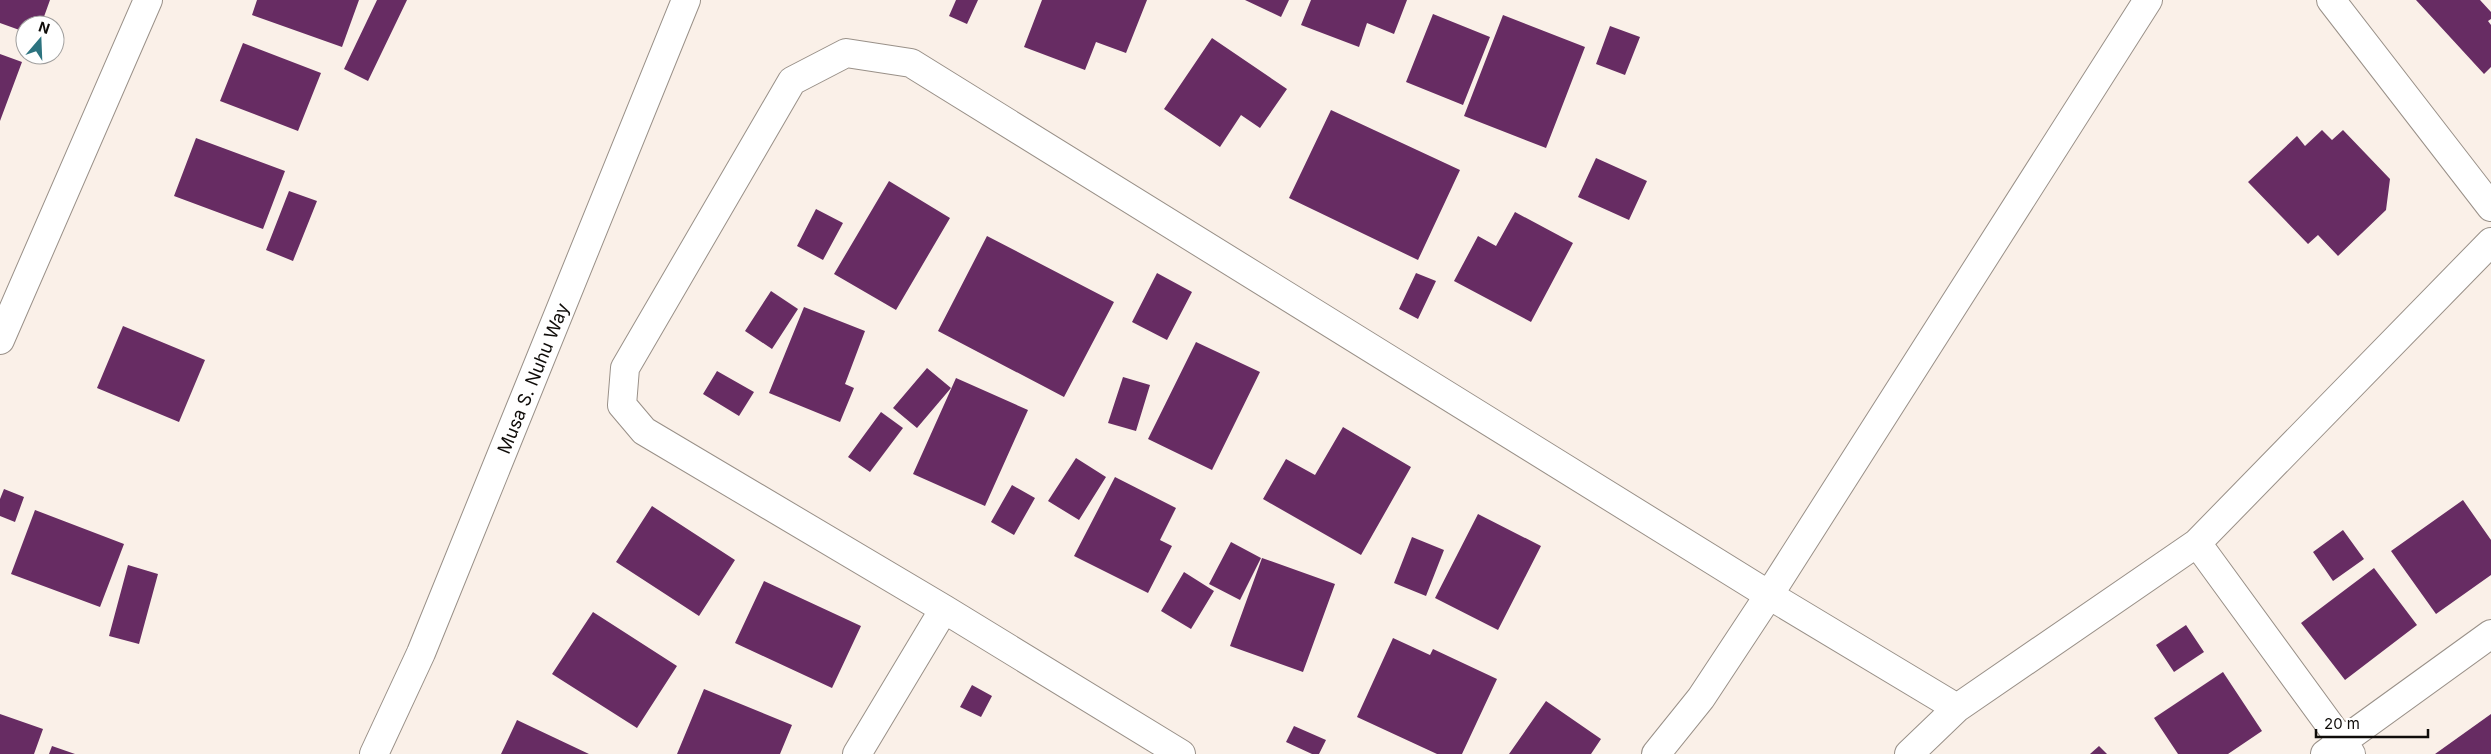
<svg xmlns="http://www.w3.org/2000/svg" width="2491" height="754" font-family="Inter,sans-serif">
  <rect width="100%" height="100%" fill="#faf0e8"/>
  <path fill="#672c63" d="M0 0H50L41 25H25V32L0 23Z
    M257 0H359L342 47 252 15Z
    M377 0H407L368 81 344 69Z
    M956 0H978L967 24 949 16Z
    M1042 0H1147L1126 53 1096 42 1085 70 1024 47Z
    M1245 0H1289L1281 17Z
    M1311 0H1407L1394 34 1367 23 1359 47 1301 25Z
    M2416 0H2480L2491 12V19L2488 21 2491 25V67L2484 74Z
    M1433 14 1490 37 1463 105 1406 82Z
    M1503 15 1585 47 1546 148 1464 116Z
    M1610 26 1640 37 1625 75 1596 64Z
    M1212 38 1287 89 1260 128 1241 115 1220 147 1164 109Z
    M243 43 321 73 298 131 220 101Z
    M0 54 22 62 0 121Z
    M1331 110 1460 170 1418 260 1289 198Z
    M2322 130 2332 140 2343 130 2390 179 2386 210 2338 256 2318 235 2308 244 2248 182 2297 136 2305 146Z
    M196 138 285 171 263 229 174 196Z
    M1596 158 1647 181 1629 220 1578 197Z
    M889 181 950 218 896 310 834 274Z
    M289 191 317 201 293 261 266 250Z
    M816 209 843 223 823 260 797 246Z
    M1515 212 1573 243 1531 322 1454 281 1478 236 1496 246Z
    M987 236 1114 302 1064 397 938 331Z
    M1157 273 1192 292 1167 340 1132 322Z
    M1416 273 1436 281 1418 319 1399 309Z
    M771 291 798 309 772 349 745 331Z
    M804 307 865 331 845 384 854 388 840 422 769 393Z
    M123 326 205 360 179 422 97 388Z
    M1196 342 1260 372 1212 470 1148 439Z
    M927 368 951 388 917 428 893 408Z
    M717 371 754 392 739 416 703 394Z
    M1123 377 1150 385 1136 431 1108 423Z
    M956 378 1028 410 985 506 913 474Z
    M881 412 903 428 870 472 848 457Z
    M1343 427 1411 467 1361 555 1263 499 1286 459 1315 475Z
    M1076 458 1106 477 1079 520 1048 501Z
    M1115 477 1176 508 1160 540 1172 546 1148 593 1074 556Z
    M1012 485 1035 498 1014 535 991 522Z
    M4 489 24 497 15 522 0 516V499Z
    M2463 500 2491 540V575L2436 614 2391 551Z
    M652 506 735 560 699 616 616 562Z
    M35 510 124 544 100 607 11 574Z
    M1478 514 1541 546 1498 630 1435 598Z
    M2343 530 2364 559 2333 581 2313 552Z
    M1412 537 1444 550 1426 596 1394 583Z
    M1231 542 1261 558 1240 600 1209 584Z
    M1262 558 1335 584 1303 672 1230 646Z
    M128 565 158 574 139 644 109 636Z
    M2374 568 2417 625 2345 680 2301 623Z
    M1184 572 1214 591 1191 629 1161 611Z
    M764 581 861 626 832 688 735 643Z
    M593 612 677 666 637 728 552 674Z
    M2186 625 2204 652 2174 672 2156 645Z
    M1393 638 1430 655 1433 649 1497 679 1462 754H1437L1357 717Z
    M2223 672 2262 731 2228 754H2178L2154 718Z
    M972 685 992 696 981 717 960 707Z
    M704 689 792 725 780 754H677Z
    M1546 701 1601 739 1591 754H1509Z
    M0 714 43 729 34 754H0Z
    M2491 714V754H2435Z
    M517 720 589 754H501Z
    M1294 726 1326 740 1319 754H1312L1286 742Z
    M52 746 75 754H49Z
    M2099 746 2107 754H2090Z"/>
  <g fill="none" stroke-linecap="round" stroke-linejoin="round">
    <g stroke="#999088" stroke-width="30">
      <path id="street" d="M2331 0 2491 207
        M0 340 148 0
        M2197 543 2351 754
        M857 754 944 609
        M1181 754 944 609 644 431 622 405 625 368 792 81 846 53 911 63 1769 595 1957 708
        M1656 754 1701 698 1769 595 2148 0
        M1909 754 1957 708 2197 543 2491 242
        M2325 754 2491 634"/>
    </g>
    <g stroke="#999088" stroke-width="30">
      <g id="secondary">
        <path id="s1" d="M374 754 421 653 686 0"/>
      </g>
    </g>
    <use href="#street" stroke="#fff" stroke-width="28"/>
    <use href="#secondary" stroke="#fff" stroke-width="28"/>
  </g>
  <g text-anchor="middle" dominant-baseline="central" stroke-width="5" stroke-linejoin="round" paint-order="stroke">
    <g font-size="18" fill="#0f0c09" stroke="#fff">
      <text stroke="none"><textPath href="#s1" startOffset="408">Musa S. Nuhu Way</textPath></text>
    </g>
  </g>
  <g transform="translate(40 40) rotate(19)"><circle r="24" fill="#ffffff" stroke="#9f9e9d"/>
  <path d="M0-4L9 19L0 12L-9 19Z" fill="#2c737f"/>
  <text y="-8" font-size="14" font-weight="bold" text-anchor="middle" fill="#0f0c09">N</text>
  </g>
  <path d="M2316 729v8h112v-8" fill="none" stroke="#0f0c09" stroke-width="2.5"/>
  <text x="2324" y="729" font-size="15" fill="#0f0c09" stroke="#ffffff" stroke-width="4" paint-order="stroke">20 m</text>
</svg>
